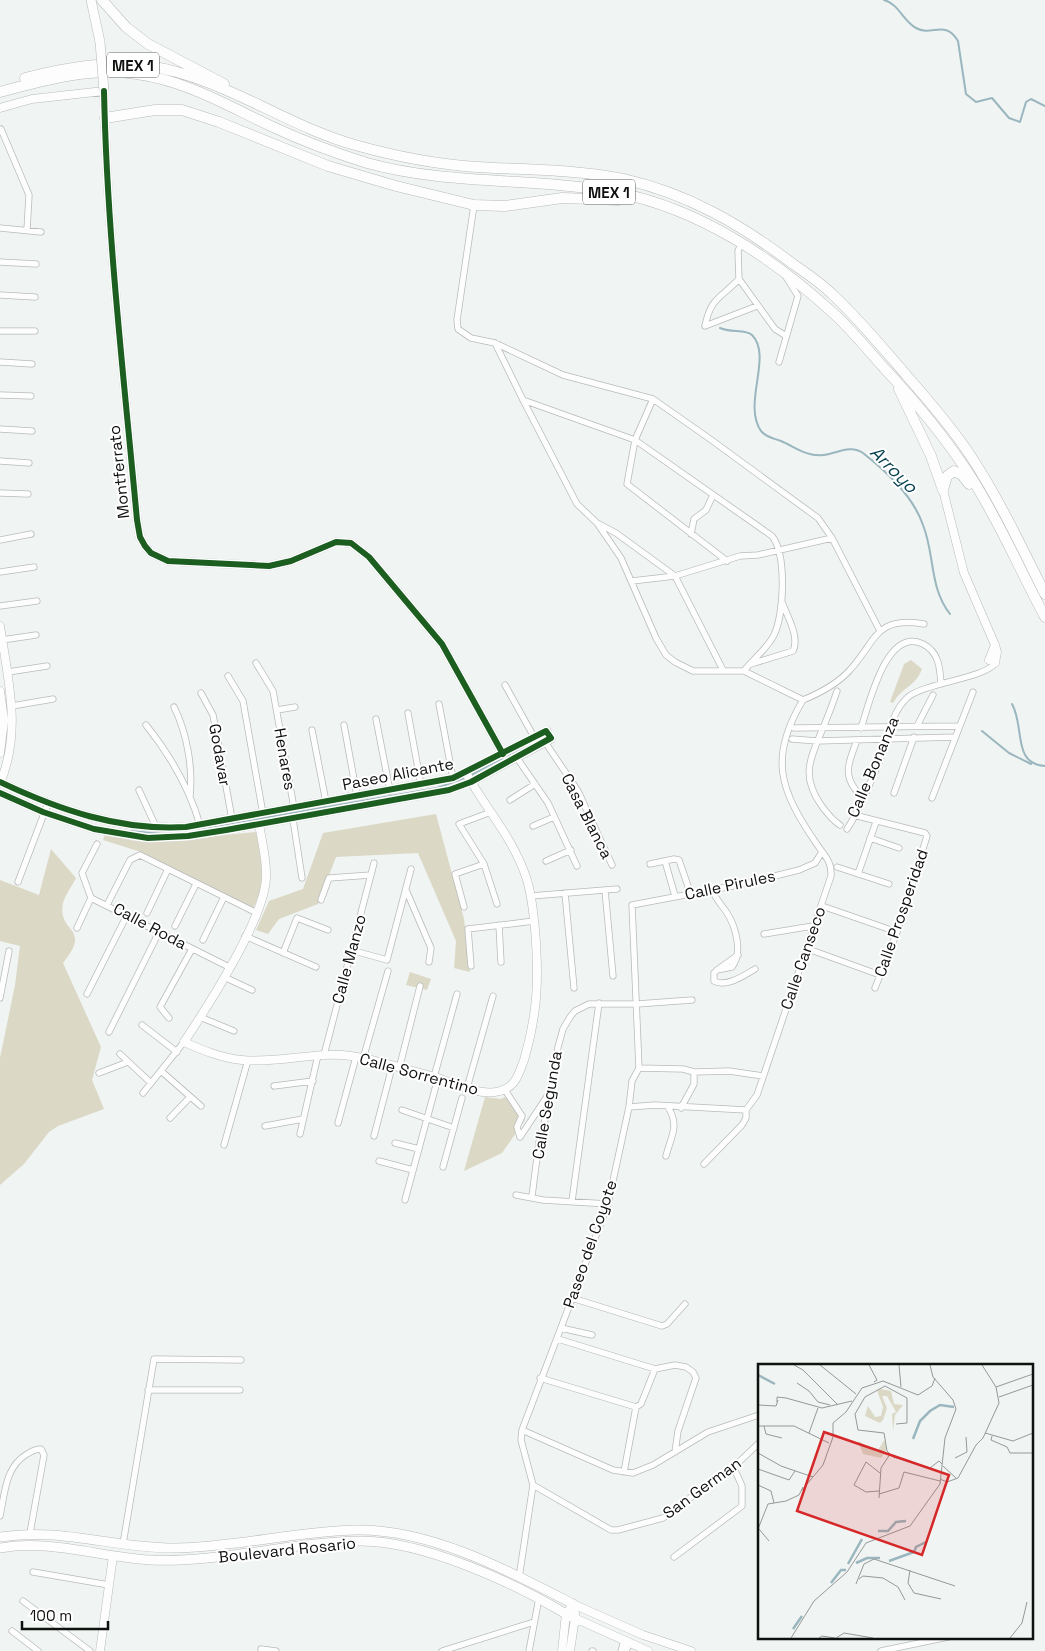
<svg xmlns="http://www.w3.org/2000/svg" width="1045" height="1651" font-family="'Space Grotesk',sans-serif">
  <rect width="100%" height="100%" fill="#f0f4f2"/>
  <path fill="#dbd8c6" d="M911 660 922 669C915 687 902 687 893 703L890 702 904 664Z
    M436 814 464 919 470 972 454 968 456 941 418 853 336 857 318 904 279 919 268 934 256 930 269 901 303 889 323 833Z
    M256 832C261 861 267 881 253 908L138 851 103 840 105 834 135 841 153 842Z
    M51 849 76 878C72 886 65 895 63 903 57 934 93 926 63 963L101 1047 92 1080 104 1109 58 1126 49 1132 24 1164 0 1185V1058L15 985 20 946 0 941V880L39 895Z
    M410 972 431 979 427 990 406 985Z
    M512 1094 525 1120 502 1153 464 1171 485 1097 501 1099Z"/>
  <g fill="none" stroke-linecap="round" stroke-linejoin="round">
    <path stroke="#9ab6be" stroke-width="2" d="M884 0C899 4 903 21 916 28 932 37 945 19 958 41L966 94 976 102 992 98 1009 118 1020 122 1026 102 1031 99 1045 106
      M720 328C730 333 746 329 752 335 773 356 742 404 761 431 767 438 773 438 781 441 795 447 807 457 823 455 836 454 850 444 863 453 887 472 913 496 923 525 935 555 929 587 950 614
      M1012 704C1025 727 1012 764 1045 766
      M982 731 1009 753 1031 764
      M471 775 529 744
      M130 831 163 834
      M175 833 437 788 467 777"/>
    <g stroke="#b8bbba" stroke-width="7">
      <path id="street" d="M1 129 29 195 27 230
        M474 205 457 320 458 329 471 338 495 343 563 375 653 399 710 439 818 518 832 538 879 629
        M0 228 41 232
        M0 262 36 264
        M739 279 775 329 786 336
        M0 295 35 297
        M705 326C711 297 720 299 739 279L738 251 741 244
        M705 326 757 306
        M0 331H35
        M495 343 523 400 577 504 597 523 621 558 656 638 666 655 675 662 693 671H744L803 700
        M0 362 32 364
        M779 362 798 296 786 277
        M0 395 31 396
        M653 399 635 440 627 484 727 561
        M523 400 635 440 772 536C787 555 784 614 774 635 767 649 753 659 744 671
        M0 429 32 431
        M0 461 29 463
        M0 493 28 494
        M599 524 616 533 675 576 723 670
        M691 534 694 519 706 510 713 495
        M0 540 31 534
        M0 572 34 567
        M632 581 675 576 740 556 758 555 832 538
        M0 606 37 601
        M2 640 36 635
        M256 663 273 691 294 808
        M751 664 793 651C800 637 787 616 782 602
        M8 672 47 666
        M228 676 243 701 263 814
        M505 685 534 737
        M837 691C833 703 828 716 823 728 811 757 800 775 821 805 826 812 832 820 840 825
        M201 693 213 715 232 819
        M803 700C820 693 836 685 849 671 877 641 874 616 924 624
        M439 704 453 778
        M12 706 53 699
        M174 707C187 733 193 768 190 796
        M277 710 295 707
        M408 713 421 785
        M376 719 390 791
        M146 725C170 755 189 787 200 825
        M344 725 357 796
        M917 726 933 695
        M794 728 959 726
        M861 728C869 705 886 626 923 644 939 652 940 668 941 684
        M312 730 326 802
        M792 739 817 741 954 737
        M545 742 578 791 612 865
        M517 758 548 803 577 866
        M855 789C842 772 851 758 857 740
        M139 790 156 827
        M894 793 914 737
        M932 798 973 692
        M510 800 535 784
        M491 812 459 824 484 864 497 904
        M854 815 925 833 927 836 897 932 875 988
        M293 819 302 878
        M533 826 554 817
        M847 829C861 808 870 783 880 760 887 740 891 712 908 697 925 683 986 678 995 663
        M870 838 899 848
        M546 861 571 850
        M665 861 675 896
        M650 864 674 859 679 860 690 892
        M837 867 889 884
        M858 874 876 822
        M18 882 48 803
        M712 889C715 899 722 905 727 913 736 927 743 953 732 967L717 970 714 973V981C726 988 745 975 755 969
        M406 890 431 948 429 962
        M605 890 613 976
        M565 893 574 988
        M531 896 617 889
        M91 898 229 967
        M321 900 329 878 371 875
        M107 905 130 860 140 855 257 913
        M464 907 455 874 484 864
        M825 907 897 932
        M147 913 168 869
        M499 925 501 962
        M175 926 196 884
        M77 928 91 898 82 873 97 844
        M764 934 813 926
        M245 936 316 967
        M203 940 224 897
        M351 950 387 960 411 869
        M811 950 880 975
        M283 953 297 918 328 930
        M471 966 468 929 534 921
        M717 970 738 955
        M224 977 252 990
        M87 994 127 915
        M0 998 9 951
        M200 1017 234 1031
        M169 1018 160 1007 192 949
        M142 1025 177 1052
        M109 1032 159 932
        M120 1054 151 1083
        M324 1055 374 863
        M363 1059 388 971
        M639 1068 683 1069 694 1072 729 1071 763 1076
        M399 1069 420 986
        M161 1071 201 1106
        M99 1073 128 1062
        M434 1077 457 994
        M274 1086 313 1081
        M467 1088 493 996
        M505 1090 522 1116 517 1127 520 1137
        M143 1093 184 1042
        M629 1107 655 1105 746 1110 757 1095 831 876C832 861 824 855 816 843 780 790 768 758 803 700
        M681 1108 694 1084V1072
        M402 1110 454 1128
        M170 1118 190 1097
        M338 1123 356 1057
        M265 1126 303 1119
        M300 1134 318 1055
        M374 1136 392 1067
        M520 1137 548 1095
        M395 1143 419 1149
        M224 1145 248 1060
        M666 1156C671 1136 680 1126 668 1107
        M379 1161 413 1170
        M704 1164 742 1125 746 1118V1110
        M443 1167 462 1098
        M516 1195 543 1200 608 1204
        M532 1196 539 1142 548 1109 558 1047 563 1029 570 1017 575 1011 589 1004H637L692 1000
        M405 1200 438 1078
        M572 1201 599 1003
        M572 1298 662 1326 667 1324 685 1304
        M561 1328 592 1335
        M558 1339 655 1369 675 1365 686 1367 693 1372 696 1378 678 1431 675 1452
        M540 1378 636 1407
        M148 1390H240
        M522 1430 613 1470 633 1473 653 1465 708 1432 759 1415
        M624 1472 636 1407 641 1404 655 1369
        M533 1485 611 1530H618L663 1518 740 1461 759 1443
        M0 1516C5 1493 5 1467 27 1454 32 1451 35 1449 41 1449L44 1455 30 1533
        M123 1544 154 1359 241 1360
        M674 1557 742 1506V1486L733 1466
        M33 1572 109 1585
        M519 1578 533 1485 521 1440 522 1430 608 1204 629 1107 632 1081 639 1068 632 905 738 885 799 870 815 863 822 852
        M23 1601 90 1651
        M12 1631 38 1651
        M261 1649 276 1651
        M442 1651 534 1622
        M529 1651 539 1598
        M592 1651H593
        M621 1651 624 1641
        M626 1651 629 1644
        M881 1651 948 1637"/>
    </g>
    <g stroke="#b8bbba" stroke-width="9">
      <path id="secondary" d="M0 108 32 99 104 91C107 235 124 378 137 520L140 537 145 546 151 553 168 561 269 566 291 561 336 542 351 543 369 557 442 644 503 754
        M943 490 964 573 995 645 997 652 995 663
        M0 626C8 679 22 732 0 783
        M989 660 995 645
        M0 691 4 720 0 753
        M0 782C59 810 120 831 186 827L453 778 547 731
        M0 793 43 812 94 829 148 838 188 836 226 830 449 790 471 782 551 739
        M259 824C262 842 267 860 266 878 264 919 208 1006 184 1042 202 1050 221 1058 242 1060 278 1064 314 1051 351 1056 378 1060 408 1070 435 1077 454 1083 480 1097 500 1091 516 1087 519 1073 524 1060 538 1013 539 977 535 929 533 912 532 894 526 877 513 838 486 809 466 773
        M570 1616 648 1651
        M100 1651 113 1556
        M562 1651 566 1614 573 1604 643 1635 691 1651
        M570 1651 575 1618"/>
    </g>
    <g stroke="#b8bbba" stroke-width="10">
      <path id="primary" d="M91 0 100 42
        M0 1537C60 1527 117 1549 177 1548 237 1547 297 1531 357 1530 431 1529 509 1571 573 1604L575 1618
        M0 1548C51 1539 99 1557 150 1560 221 1563 290 1542 361 1541 423 1541 513 1582 566 1614"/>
    </g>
    <g stroke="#b8bbba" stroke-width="11">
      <path id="highway" d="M102 0 126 27 148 44 224 84
        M25 78C65 68 107 60 148 66 221 76 284 125 355 145 394 156 435 164 476 167 525 170 575 169 623 179 687 193 742 225 793 264 806 273 821 283 832 294 859 319 883 348 907 376 930 402 953 429 972 458 1000 501 1022 548 1045 594
        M0 92C44 80 91 67 137 74 187 81 228 106 273 127 303 141 335 153 367 163 450 186 535 177 619 193 699 209 773 258 832 312 851 329 867 349 884 368 916 402 945 437 971 477 999 521 1020 570 1045 617
        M105 118 155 110H182L219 122 328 166 396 186 474 205 505 206 562 198 619 200
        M899 389 931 456 943 490
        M943 490 947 476 954 471 962 475 969 484"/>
    </g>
    <use href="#street" stroke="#fdfdfd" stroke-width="5.5"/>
    <use href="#secondary" stroke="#fdfdfd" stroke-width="8"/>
    <use href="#primary" stroke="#fdfdfd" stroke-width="9"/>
    <use href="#highway" stroke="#fdfdfd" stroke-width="10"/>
    <g stroke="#b8bbba" stroke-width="10" stroke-linecap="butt">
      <path id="primary-bridge" d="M100 42 104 91"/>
    </g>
    <use href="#primary-bridge" stroke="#fdfdfd" stroke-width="9"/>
    <g stroke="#fff" stroke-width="9">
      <path id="cycleway" d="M104 91C107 235 124 378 137 520L140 537 145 546 151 553 168 561 269 566 291 561 336 542 351 543 369 557 442 644 503 754
        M0 782C59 810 120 831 186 827L453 778 546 731 551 738 471 782 449 790 226 830 188 836 148 838 94 829 43 812 0 793"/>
    </g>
    <use href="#cycleway" stroke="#1b5e20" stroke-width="6"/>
  </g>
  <g text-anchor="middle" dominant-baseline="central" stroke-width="4" stroke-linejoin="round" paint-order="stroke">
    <g fill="#fff" stroke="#575857" stroke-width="1">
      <rect x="107" y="52.5" width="52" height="25" rx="4"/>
      <rect x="583" y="179.5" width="52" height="25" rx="4"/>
    </g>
    <g font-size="15" font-weight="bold" fill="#0f110f">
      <text x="133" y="65">MEX 1</text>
      <text x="609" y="192">MEX 1</text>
    </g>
    <g font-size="16" fill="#0f110f" stroke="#fff">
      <text transform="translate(119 472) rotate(-96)">Montferrato</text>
      <text transform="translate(220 755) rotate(80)">Godavar</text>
      <text transform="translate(285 759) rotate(80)">Henares</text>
      <text transform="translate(873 767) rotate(-67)">Calle Bonanza</text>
      <text transform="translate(398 774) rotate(-11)">Paseo Alicante</text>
      <text transform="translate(587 816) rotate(63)">Casa Blanca</text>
      <text transform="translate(730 885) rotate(-12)">Calle Pirules</text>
      <text transform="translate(901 913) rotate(-71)">Calle Prosperidad</text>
      <text transform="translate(150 926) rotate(28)">Calle Roda</text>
      <text transform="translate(803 958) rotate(-71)">Calle Canseco</text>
      <text transform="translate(349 959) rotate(-75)">Calle Manzo</text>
      <text transform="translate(419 1074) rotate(15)">Calle Sorrentino</text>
      <text transform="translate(547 1105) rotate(-80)">Calle Segunda</text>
      <text transform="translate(590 1244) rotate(-71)">Paseo del Coyote</text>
      <text transform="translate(702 1488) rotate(-36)">San German</text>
      <text transform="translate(287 1550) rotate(-6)">Boulevard Rosario</text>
    </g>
    <g font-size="18" font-style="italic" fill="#033f4d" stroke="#fff">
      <text transform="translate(894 469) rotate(45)">Arroyo</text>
    </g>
  </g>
  <g transform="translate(758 1364)">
    <rect width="275" height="275" fill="#f0f4f2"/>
    <path d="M123 25 133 27 136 40 145 41 137 51 135 67 134 50 138 48 129 32H124L129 44 125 56 122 59 107 52 110 42 117 53 123 52 125 43 119 26ZM126 76 129 85 123 94 105 90 100 77 119 88Z" fill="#dbd8c6"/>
    <path fill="none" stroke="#9ab6be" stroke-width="2.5" d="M0 11 17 20M155 75 162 57 172 47 182 41 196 43M120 167H130L138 158 148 157M131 197 156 188 158 183 168 178M98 199 109 194H122M90 200 104 175M73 219 83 206H88M35 265 44 252"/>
    <path fill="none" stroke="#969997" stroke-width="1" d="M36 1 45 6 80 41M62 1 98 30M111 1 119 16 116 18M141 1 143 23M39 19 51 27 60 38 72 41M238 23 275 10M107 33 127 22 149 34V59L138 60M107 33 97 50 100 66 126 69 129 87 135 93 172 104 181 97 184 100M241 33 275 21M19 38V33L28 34 64 44 94 37M0 41 18 42 20 36M0 62H36L71 79M6 62 8 70 24 74M51 69 60 44M227 69 255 77 275 69M234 72 233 76 249 83 252 89H275M0 89 23 102 55 113M197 94 209 88 208 73M185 102 199 115M0 105 31 116 37 107M182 115 189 118 200 114 218 81 225 74 241 39 238 23 224 1M0 121 13 127 16 139M44 126 65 101 75 73V59L88 48 104 24 125 17 160 31 174 22 177 14M121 127 108 128 96 121 108 98 122 109M121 130 141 124 146 108 182 117M121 134 123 104 132 90M0 165 10 140 28 137 41 131 45 123M1 165 11 177M152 206 150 219 156 229 183 235M101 215 105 212 125 214 140 223 147 236M98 220 106 200 116 195 197 222M33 274 56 237 89 208 108 179 152 162 182 120 187 74 198 45 195 36 175 13 172 1M61 274 64 272 77 274M78 274 86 269 115 274M252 274 264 259 269 238"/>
    <path fill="#d62828" fill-opacity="0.15" stroke="#d62828" stroke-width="2.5" d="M66 68 191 111 164 191 39 147Z"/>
    <rect width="275" height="275" fill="none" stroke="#0f110f" stroke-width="2.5"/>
  </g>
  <path d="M22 1621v8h86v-8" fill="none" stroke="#0f110f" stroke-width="2.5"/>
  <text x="30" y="1621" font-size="15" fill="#0f110f" stroke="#ffffff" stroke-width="4" paint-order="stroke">100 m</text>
</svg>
